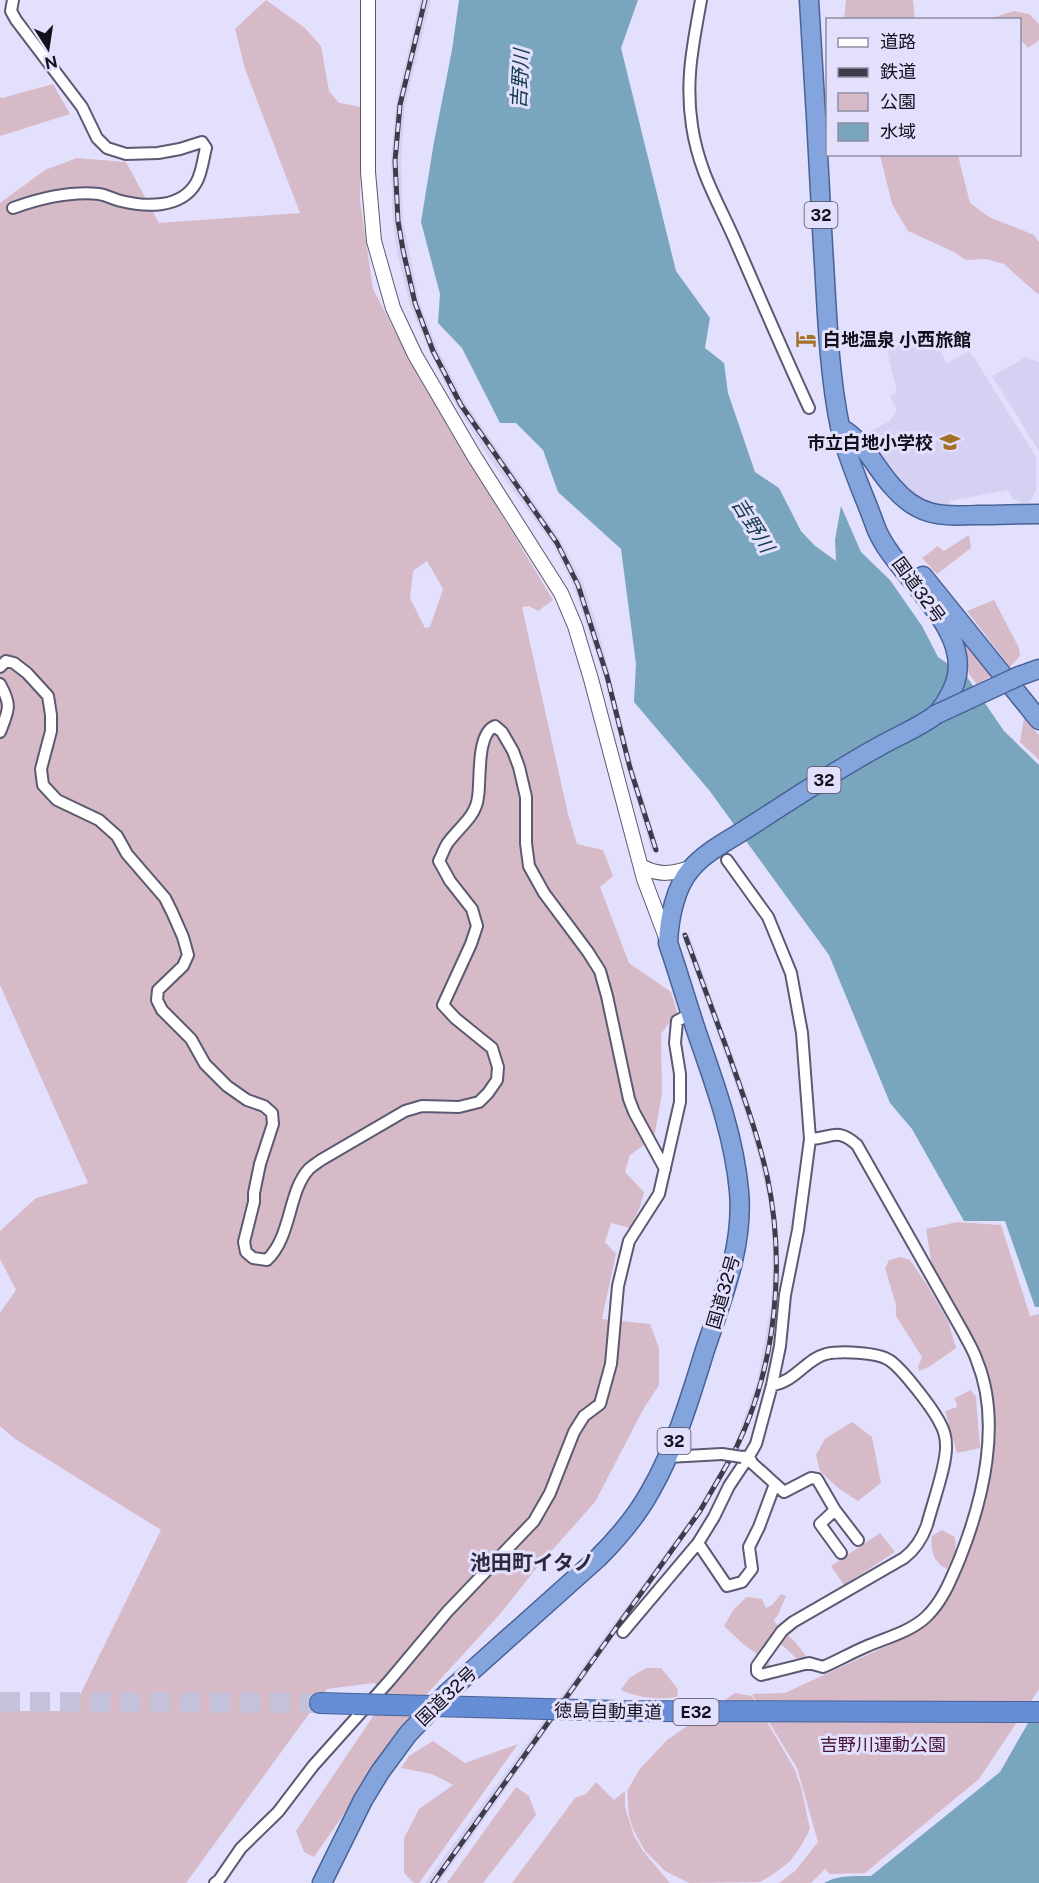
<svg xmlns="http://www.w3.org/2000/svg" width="1039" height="1883" font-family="'Public Sans','Noto Sans JP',sans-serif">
  <rect width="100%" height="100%" fill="#e3e0fd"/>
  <path fill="#d4d1f3" d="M420 0H431L405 105 401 161 403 221 419 301 437 348 465 402 560 539 583 583 599 632 633 766 659 849 652 852 627 768 604 678 574 587 553 545 487 455 457 407 430 353 410 305 397 252 393 223 391 161 396 104Z
    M932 329 946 364 969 351 975 359 1036 457V490L1030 502 1022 504 1019 501 1013 499 1008 490 949 501 948 512 927 508 897 484 865 434 890 421 897 410 890 396 897 392 885 343Z
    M1026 357 1039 362V451L992 376Z
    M689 934 745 1089 771 1176 778 1229 780 1279 778 1307 772 1346 763 1383 751 1420 740 1448 703 1511 439 1883H425L698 1508 734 1446 757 1382 771 1306 773 1254 772 1230 769 1203 756 1147 738 1092 682 936Z"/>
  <path fill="#d6bac8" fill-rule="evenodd" d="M266 0 305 28 321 46 329 91 339 103 362 107 360 201 373 289 417 374 553 600 538 611 529 606 522 607 568 814 577 844 603 850 613 876 600 887 629 963 671 992 677 1012 661 1034 662 1094 654 1138 630 1155 625 1172 644 1192 640 1207 630 1228 611 1223 605 1242 616 1254 602 1319 650 1324 659 1348V1385L644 1408 595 1502 539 1565 500 1614 427 1694 314 1857 304 1852 296 1831 388 1694 374 1683 327 1689 186 1883H0V1711H72L161 1530 15 1439 0 1426V1313L16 1290 0 1259V1231L36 1198 88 1183 0 985V203L45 170 77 158 126 162 159 223 300 213 245 69 235 29ZM427 561 443 589 430 627 425 628 410 598 413 571Z
    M846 0H913L915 19H844Z
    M1014 11 1029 14 1039 24V40L1028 48 1020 39V20L989 19Z
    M53 84 70 114 0 136V97L2 98Z
    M880 155H958L970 203 989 217 1034 235 1039 242V294L1035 292 1004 264 986 259 966 260 952 251 908 231 892 204Z
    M969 535 971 548 937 574 922 558 938 546 944 551Z
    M994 600 1019 648 1020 656 1010 667 967 611Z
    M955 629 993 675 977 684 969 674 964 652Z
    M1024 718 1039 735V760L1020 742Z
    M957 1222 1001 1225 1030 1316 1039 1314V1689L979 1779 865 1873 830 1874 825 1869 811 1883H779L795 1871 818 1842 797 1768 752 1694 785 1693 891 1644 913 1629 937 1610 990 1461 993 1399 988 1375 980 1351 932 1267 926 1229Z
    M901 1257 910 1260 927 1285 948 1321 956 1348 929 1367 919 1371 918 1367 922 1357 896 1316V1305L885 1268 889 1260Z
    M971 1390 976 1397 980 1448 957 1453 945 1411 957 1407 955 1398Z
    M852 1422 872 1437 881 1483 858 1501 838 1488 820 1471 816 1455 825 1439Z
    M942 1530 955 1537 956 1551 947 1569C934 1563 930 1550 932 1536Z
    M880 1533 895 1552 844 1585 831 1566Z
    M781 1594 786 1596 778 1615 774 1620 776 1624 795 1642 807 1657 804 1660 796 1658 783 1646 770 1639 767 1659 775 1677 769 1681H758L751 1665 758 1655 743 1644 724 1626 734 1609 747 1597 762 1599 766 1608 772 1605Z
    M646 1668H661L678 1689 677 1697C659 1700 638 1698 621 1690L629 1678Z
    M735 1693 752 1696 795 1770 801 1787 810 1829 801 1846 790 1861 775 1873 760 1882 689 1883 665 1871 645 1851 633 1829 629 1816 627 1791 639 1770 667 1740Z
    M433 1741 465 1763 518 1744 419 1883H414L404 1873V1838L419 1809 453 1785 432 1774 401 1768 409 1756Z
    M596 1782 614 1800 625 1791V1807L634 1836 643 1851 670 1883H512L575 1798 586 1794Z
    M516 1787 529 1796 536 1815 483 1883H447Z"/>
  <path fill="#79a5be" d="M459 0H638L621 48 676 271 710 318 705 348 724 363 728 393 755 472 779 488 801 531 814 545 836 561 835 540 841 506 861 552 890 580 922 626 938 657 967 677 1004 731 1039 765V1307H1035L1005 1221H964L912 1129 890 1103 829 955 709 790 634 702 636 664 621 549 558 492 543 450 516 423H500L462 348 438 323 440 294 421 222 434 142 452 50Z
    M1039 1704V1883H824C837 1875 856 1876 871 1876L1000 1772Z"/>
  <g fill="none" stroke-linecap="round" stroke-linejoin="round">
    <path stroke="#c4c1db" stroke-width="20" stroke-dasharray="20 10" stroke-linecap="butt" d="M0 1702 320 1703"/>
    <g stroke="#5c5a72" stroke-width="14">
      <path id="minor" d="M13 0 11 11 16 20 82 107 97 138 107 148 126 154 158 153 180 149 202 142 206 148C203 159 202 173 196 183 181 209 145 207 121 201 113 199 106 195 99 194 69 191 41 198 13 208
        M701 0C693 45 685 80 692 126 699 173 719 203 737 245 761 300 784 354 809 408
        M0 667 6 661 14 663 27 673 48 696 51 715V731L41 769 43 785 57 800 99 820 117 836 127 854 165 898 172 912 183 937 188 955 183 966 158 990 157 1000 162 1010 191 1039 205 1064 227 1086 247 1100 264 1106 272 1113 273 1124 260 1164 254 1193V1202L244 1242 246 1252 253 1258 267 1260C292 1236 288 1191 309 1169 312 1166 317 1163 321 1160L405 1111 422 1106 459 1107 479 1102 488 1093 497 1080 498 1067 492 1048 455 1018 443 1005 471 944 477 926 472 909 450 881 439 861C442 855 444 849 447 844 458 828 476 817 478 797 481 779 476 734 495 726L502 732 513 751 519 767 526 797V843L529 866 544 893 588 952 600 971 607 996 629 1099 634 1112 665 1169
        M0 684C12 706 9 709 0 732
        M727 860 768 917 791 973 802 1033 810 1139 798 1230 785 1295 780 1346 772 1385 756 1444 749 1456 742 1457
        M772 1385C795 1382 806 1359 826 1354 840 1351 877 1352 889 1360 902 1368 933 1409 940 1423 944 1430 946 1438 946 1445 947 1465 932 1505 927 1525 922 1539 916 1549 904 1558L793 1622 782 1631 757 1666V1672L761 1675 809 1663 823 1667C837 1661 851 1653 865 1647 885 1638 910 1632 926 1617 943 1601 951 1579 960 1558 983 1500 1002 1422 977 1361 974 1351 968 1342 963 1332L857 1145C837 1127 833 1138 810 1139
        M668 1457 722 1454
        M775 1484 759 1527 749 1547 752 1569 742 1582 727 1586 698 1543 714 1517 729 1486 749 1456 752 1463 784 1492 811 1478 817 1479 835 1510 858 1540
        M835 1510 820 1524 841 1553
        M623 1632 698 1543
        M215 1883 219 1880 241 1848 278 1812 313 1766 390 1680 447 1612 534 1521 550 1493 574 1432 584 1416 600 1404 611 1364 618 1286 629 1241 659 1194 680 1102V1074L675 1043 677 1021 690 1014"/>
    </g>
    <g stroke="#5c5a72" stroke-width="16">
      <path id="tertiary" d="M368 0V172L374 241 393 308 415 355 474 456 561 593 575 626 591 679 644 879 667 940
        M641 866C659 876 673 874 692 867"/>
    </g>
    <g stroke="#496295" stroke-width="21">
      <path id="trunk" d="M841 428C865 442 874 466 892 486 919 518 942 516 979 515 999 515 1019 514 1039 514
        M923 576 1039 720
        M1019 676 1039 669
        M322 1883 363 1800 380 1772 408 1734 447 1693 598 1558C619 1537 637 1516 651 1490 676 1446 690 1398 705 1350 722 1299 744 1246 739 1191 734 1136 715 1085 697 1033 687 1003 678 972 668 943 669 919 675 887 691 869 705 852 728 841 746 829 790 801 834 771 880 746 897 736 918 728 934 716 943 709 951 694 955 683 974 627 894 575 876 528 864 494 848 462 840 427 828 368 827 307 823 247 819 165 814 82 809 0"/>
    </g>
    <g stroke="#496295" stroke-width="22">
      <path id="motorway" d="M320 1703 354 1704"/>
    </g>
    <use href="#minor" stroke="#fff" stroke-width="10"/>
    <use href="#tertiary" stroke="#fff" stroke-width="14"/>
    <use href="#trunk" stroke="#84a4de" stroke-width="18"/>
    <use href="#motorway" stroke="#668ed6" stroke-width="20"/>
    <g stroke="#3d3c4a" stroke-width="5">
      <path id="rail" d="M425 0 400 105 395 161 398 221 403 250 415 303 433 351 461 405 557 543 578 585 607 676 630 768 656 850
        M433 1883 700 1511C712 1490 725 1469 736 1448 776 1367 786 1264 767 1176 758 1135 743 1095 729 1055 714 1015 700 975 685 935"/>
    </g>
    <use href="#rail" stroke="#e3e0fd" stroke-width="3" stroke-dasharray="9" stroke-linecap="butt"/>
    <g stroke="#5c5a72" stroke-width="14" stroke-linecap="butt">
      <path id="minor-bridge" d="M722 1454 742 1457"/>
    </g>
    <g stroke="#496295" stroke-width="21" stroke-linecap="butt">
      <path id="trunk-bridge" d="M935 715 1019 676"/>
    </g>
    <g stroke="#496295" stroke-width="22" stroke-linecap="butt">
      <path id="motorway-bridge" d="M354 1704 620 1711 1039 1712"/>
    </g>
    <use href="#minor-bridge" stroke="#fff" stroke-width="10"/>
    <use href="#trunk-bridge" stroke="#84a4de" stroke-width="18"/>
    <use href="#motorway-bridge" stroke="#668ed6" stroke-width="20"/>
  </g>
  <defs>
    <g id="hotel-bare" transform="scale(1.62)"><path d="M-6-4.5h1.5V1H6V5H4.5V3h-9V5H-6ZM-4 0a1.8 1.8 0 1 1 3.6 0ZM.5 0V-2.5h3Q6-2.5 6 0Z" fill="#a57129" stroke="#e3e0fd" stroke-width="2.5" paint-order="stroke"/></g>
    <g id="school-bare" transform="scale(1.62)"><path d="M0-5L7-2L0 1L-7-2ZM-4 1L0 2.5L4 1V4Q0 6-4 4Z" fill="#a57129" stroke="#e3e0fd" stroke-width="2.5" paint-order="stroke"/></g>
  </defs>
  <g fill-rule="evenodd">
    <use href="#hotel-bare" x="806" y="339"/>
    <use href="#school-bare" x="950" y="442"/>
  </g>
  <g text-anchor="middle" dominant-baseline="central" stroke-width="6" stroke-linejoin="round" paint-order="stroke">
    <g fill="#e3e0fd" stroke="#514f5f" stroke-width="1.5">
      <rect x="804.5" y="202" width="33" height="26" rx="4.5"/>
      <rect x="807.5" y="767" width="33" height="26" rx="4.5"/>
      <rect x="657.5" y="1428" width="33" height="26" rx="4.5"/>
      <rect x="673.5" y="1699" width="45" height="26" rx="4.5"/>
    </g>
    <g font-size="16" font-weight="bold" fill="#12111b">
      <text x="821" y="215">32</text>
      <text x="824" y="780">32</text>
      <text x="674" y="1441">32</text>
      <text x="696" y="1712">E32</text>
    </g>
    <g font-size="18" font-weight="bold" fill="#12111b" stroke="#e3e0fd" text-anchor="start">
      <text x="823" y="339">白地温泉 小西旅館</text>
      <text x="933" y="442" text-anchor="end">市立白地小学校</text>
    </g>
    <g font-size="18" fill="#12111b" stroke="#e3e0fd">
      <text transform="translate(919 590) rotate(54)">国道32号</text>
      <text transform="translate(723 1292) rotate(-74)">国道32号</text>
      <text transform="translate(446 1696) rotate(-44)">国道32号</text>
      <text transform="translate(608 1711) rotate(1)">徳島自動車道</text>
    </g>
    <g font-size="18" fill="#481434" stroke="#e3e0fd">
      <text x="883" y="1744">吉野川運動公園</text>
    </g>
    <g font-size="20" font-style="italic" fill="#143a4c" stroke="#e3e0fd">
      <text transform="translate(520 79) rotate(-87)">吉野川</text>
      <text transform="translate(753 525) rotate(58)">吉野川</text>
    </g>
    <g font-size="21" font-weight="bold" fill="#2d2a40" stroke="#e3e0fd">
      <text x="532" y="1562">池田町イタノ</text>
    </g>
  </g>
  <rect x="826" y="18" width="195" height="138" fill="#e3e0fd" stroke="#8f8da3" stroke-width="1.5"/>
  <rect x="838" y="38" width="30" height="9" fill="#ffffff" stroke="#8f8da3" stroke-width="1.5"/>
  <text x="880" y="48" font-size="18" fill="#12111b">道路</text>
  <rect x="838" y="68" width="30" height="9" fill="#3d3c4a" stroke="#8f8da3" stroke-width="1.5"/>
  <text x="880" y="78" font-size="18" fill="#12111b">鉄道</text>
  <rect x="838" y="93" width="30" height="18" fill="#d6bac8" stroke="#8f8da3" stroke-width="1.5"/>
  <text x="880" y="108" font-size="18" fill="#12111b">公園</text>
  <rect x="838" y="123" width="30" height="18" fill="#79a5be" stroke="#8f8da3" stroke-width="1.5"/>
  <text x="880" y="138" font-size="18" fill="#12111b">水域</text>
  <g transform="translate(48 48) rotate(168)" stroke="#e3e0fd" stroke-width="4.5" paint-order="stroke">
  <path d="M0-4.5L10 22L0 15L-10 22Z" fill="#12111b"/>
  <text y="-9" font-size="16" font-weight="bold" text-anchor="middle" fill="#12111b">N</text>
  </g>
</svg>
